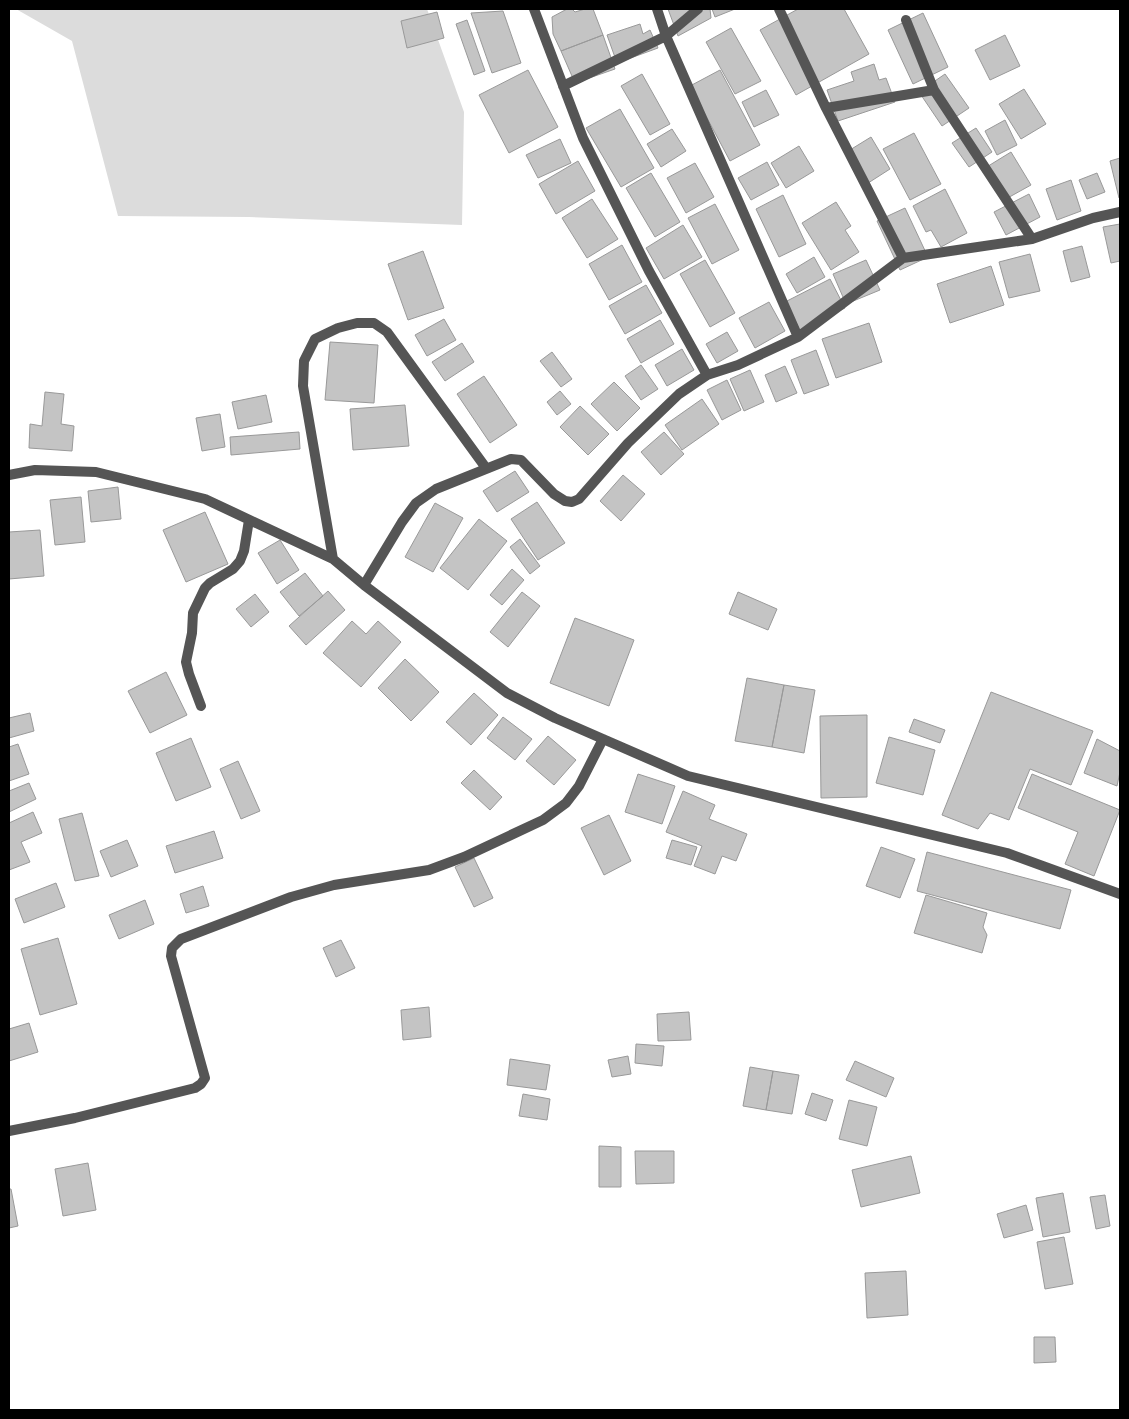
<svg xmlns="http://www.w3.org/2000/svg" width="1129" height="1419" font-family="'Open Sans',sans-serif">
  <rect width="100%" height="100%" fill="#fff"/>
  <path fill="#dcdcdc" d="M16 9H427L464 112 462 225 249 217 118 216 72 41Z"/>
  <path fill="#c4c4c4" stroke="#999" d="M567 9H572L575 12 585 9H593L603 35 561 51 553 34 552 17Z
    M668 9H710L711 18 678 36Z
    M712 9H735L715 17Z
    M798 9H844L869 54 796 95 760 30Z
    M503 11 521 63 492 73 471 13Z
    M437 12 444 38 407 48 401 21Z
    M923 13 948 67 913 84 888 30Z
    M467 20 485 71 474 75 456 24Z
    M640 24 643 34 650 30 658 48 617 63 607 35Z
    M731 28 761 81 735 94 706 42Z
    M603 35 615 69 575 83 561 51Z
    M1005 35 1020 66 990 80 975 50Z
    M874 64 879 80 886 78 895 102 838 121 827 90 854 81 851 72Z
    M528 70 558 127 509 153 479 95Z
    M720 70 760 145 730 161 690 86Z
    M642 74 670 124 650 135 621 86Z
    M945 74 969 108 942 126 919 92Z
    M1024 89 1046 124 1021 139 999 104Z
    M766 90 779 115 754 127 742 102Z
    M620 109 654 168 621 187 586 128Z
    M1005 120 1017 145 997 155 985 131Z
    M976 128 992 152 969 167 952 143Z
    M672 129 686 151 661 167 647 144Z
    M914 133 941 184 910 200 883 149Z
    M871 137 890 169 865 185 845 153Z
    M560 139 571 163 538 178 526 155Z
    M799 146 814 171 786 188 771 163Z
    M1011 152 1031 185 1004 200 985 168Z
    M1120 158V198H1119L1110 161Z
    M578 161 595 191 556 214 539 184Z
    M767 162 779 185 751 200 738 178Z
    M695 163 714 197 686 213 667 178Z
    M651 173 680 222 655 237 626 188Z
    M1097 173 1105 192 1087 199 1079 180Z
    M1071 180 1081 211 1057 220 1046 189Z
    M945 189 967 233 941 247 931 230 926 232 913 206Z
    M1029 194 1040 217 1006 235 994 212Z
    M783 195 806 244 779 257 756 209Z
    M592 199 618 239 587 258 562 218Z
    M836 202 851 226 845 230 859 252 831 270 802 223Z
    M715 204 739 250 712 264 688 218Z
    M905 208 928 257 900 270 877 221Z
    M1120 224V261L1111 263 1103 227Z
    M683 225 702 257 664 279 646 248Z
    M622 245 642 282 609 300 589 264Z
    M1082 246 1090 277 1071 282 1063 251Z
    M423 251 444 308 408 320 388 264Z
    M1030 254 1040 291 1009 298 999 262Z
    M814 257 825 277 797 293 786 274Z
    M705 260 735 313 710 327 680 274Z
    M866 260 880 290 846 304 833 274Z
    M991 266 1004 305 950 323 937 284Z
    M830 279 845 308 800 331 785 302Z
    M646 285 662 313 625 334 609 306Z
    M769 302 785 331 755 348 739 318Z
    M444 319 456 340 427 356 415 335Z
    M660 320 674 344 641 363 627 339Z
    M869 323 882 362 836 378 822 339Z
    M727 332 738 351 717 363 706 344Z
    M330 342 378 345 374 403 325 400Z
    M462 343 474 362 445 381 432 362Z
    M682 349 694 370 667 386 655 365Z
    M816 350 829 385 804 394 791 360Z
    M552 352 572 379 561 387 540 361Z
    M641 365 658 389 641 400 625 376Z
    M785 366 797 393 776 402 765 375Z
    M750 370 764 402 744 411 730 379Z
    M484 376 517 425 490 443 457 394Z
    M727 380 741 410 722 420 707 390Z
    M614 382 640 408 617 431 591 404Z
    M560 391 571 404 557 415 547 402Z
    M45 392 64 394 61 424 74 426 72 451 29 448 30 424 42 426Z
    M266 395 272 422 238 429 232 402Z
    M702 399 719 424 682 450 665 425Z
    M405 405 409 446 353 450 350 409Z
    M580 406 609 434 588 455 560 427Z
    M220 414 225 447 202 451 196 418Z
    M299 432 300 449 231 455 230 437Z
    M664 432 684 454 661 475 641 452Z
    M515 471 529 492 497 512 483 491Z
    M623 475 645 494 621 521 600 501Z
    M118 487 121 519 91 522 88 491Z
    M81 497 85 542 55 545 50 500Z
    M537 502 565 543 538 560 511 519Z
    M435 503 463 518 433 572 405 557Z
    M205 512 228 564 186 582 163 530Z
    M479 519 507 541 468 590 440 568Z
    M40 530 44 576 9 579V532Z
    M520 539 540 566 530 574 510 547Z
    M280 540 299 570 277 584 258 553Z
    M512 569 524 580 502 605 490 595Z
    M305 573 323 596 299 616 280 592Z
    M328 591 345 610 306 645 289 626Z
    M522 592 540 606 508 647 490 632Z
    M738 592 777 609 768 630 729 614Z
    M255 594 269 612 251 627 236 609Z
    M575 618 634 640 609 706 550 683Z
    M352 621 366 634 378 621 401 642 361 687 323 653Z
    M405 659 439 692 411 721 378 688Z
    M166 672 187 715 150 733 128 691Z
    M747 678 784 685 772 747 735 741Z
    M784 685 815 690 804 753 772 747Z
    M991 692 1093 731 1071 785 1030 769 1009 820 990 813 978 829 942 815Z
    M474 693 498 715 471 745 446 722Z
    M30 713 34 731 9 738V718Z
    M867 715V797L821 798 820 716Z
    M503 717 532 739 515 760 487 738Z
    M914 719 945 730 940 743 909 732Z
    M548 736 576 760 554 785 526 761Z
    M889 737 935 750 923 795 876 783Z
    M191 738 211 787 176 801 156 753Z
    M1097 739 1120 751V772L1117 786 1084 773Z
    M18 744 29 774 9 781V747Z
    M238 761 260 811 241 819 220 769Z
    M474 770 502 797 490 810 461 783Z
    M638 774 675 786 662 824 625 812Z
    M1032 774 1120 810 1094 876 1065 864 1078 832 1018 808Z
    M29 783 36 799 9 812V791Z
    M683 791 715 805 709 819 747 834 736 861 722 856 715 874 694 866 702 846 666 832Z
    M33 812 42 833 21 842 30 862 9 870V823Z
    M82 813 99 876 75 881 59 819Z
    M609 815 631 861 604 875 581 828Z
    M214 831 223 858 175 873 166 846Z
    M127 840 138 866 111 877 100 851Z
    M672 840 697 847 691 865 666 858Z
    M881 847 915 859 900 898 866 886Z
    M927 852 1071 890 1060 929 917 891Z
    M474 858 493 898 474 907 455 867Z
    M56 883 65 907 24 923 15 899Z
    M203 886 209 906 186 913 180 894Z
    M926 895 987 913 983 927 987 935 982 953 914 933Z
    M145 900 154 924 119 939 109 915Z
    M58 938 77 1004 40 1015 21 949Z
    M341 940 355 968 336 977 323 948Z
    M429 1007 431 1037 403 1040 401 1010Z
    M689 1012 691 1040 658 1041 657 1014Z
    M29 1023 38 1052 9 1061V1029Z
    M636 1044 664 1046 662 1066 635 1063Z
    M628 1056 631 1074 612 1077 608 1060Z
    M510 1059 550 1065 546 1090 507 1085Z
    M855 1061 894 1078 886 1097 846 1080Z
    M750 1067 773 1071 766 1110 743 1106Z
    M773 1071 799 1075 792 1114 766 1110Z
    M812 1093 833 1100 826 1121 805 1114Z
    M523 1094 550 1099 547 1120 519 1116Z
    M849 1100 877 1107 867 1146 839 1139Z
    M599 1146 621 1147V1187H599Z
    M635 1151H674V1183L636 1184Z
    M911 1156 920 1193 861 1207 852 1170Z
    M88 1163 96 1210 63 1216 55 1169Z
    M9 1189H11L18 1226 9 1228Z
    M1063 1193 1070 1232 1043 1237 1036 1198Z
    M1105 1195 1110 1226 1096 1229 1090 1197Z
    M1026 1205 1033 1230 1004 1238 997 1214Z
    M1064 1237 1073 1284 1045 1289 1037 1242Z
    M906 1271 908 1315 867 1318 865 1273Z
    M1034 1337H1055L1056 1362 1034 1363Z"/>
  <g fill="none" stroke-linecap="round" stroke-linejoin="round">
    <path stroke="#555" stroke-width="10" d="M534 9 583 138 649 271 707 375
      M657 9 666 36 798 337
      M779 9 826 108 903 258
      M906 20 934 90 1032 239
      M563 86 666 36 698 9
      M826 108 934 90
      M9 475 35 470 96 472 205 499 333 559 364 585 507 693 555 718 603 739 688 776 1007 853 1120 894
      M333 559 303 386 304 361 315 339 338 328 357 323H374L387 332 486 468
      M364 585 402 522 416 503 436 489 511 459 521 460 554 494 565 501 572 502 579 499 628 443 679 394 707 375 738 365 798 337 903 258 1032 239 1093 218 1120 212
      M201 706 189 674 186 662 192 633 193 613 205 588 210 583 233 569 240 561 244 551 249 520
      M9 1131 75 1118 195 1088 201 1084 205 1078 171 956 172 948 181 939 291 897 334 885 429 870 464 857 543 820 566 803 579 786 603 739"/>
  </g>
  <rect width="1129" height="1419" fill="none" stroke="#000000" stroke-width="20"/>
</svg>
